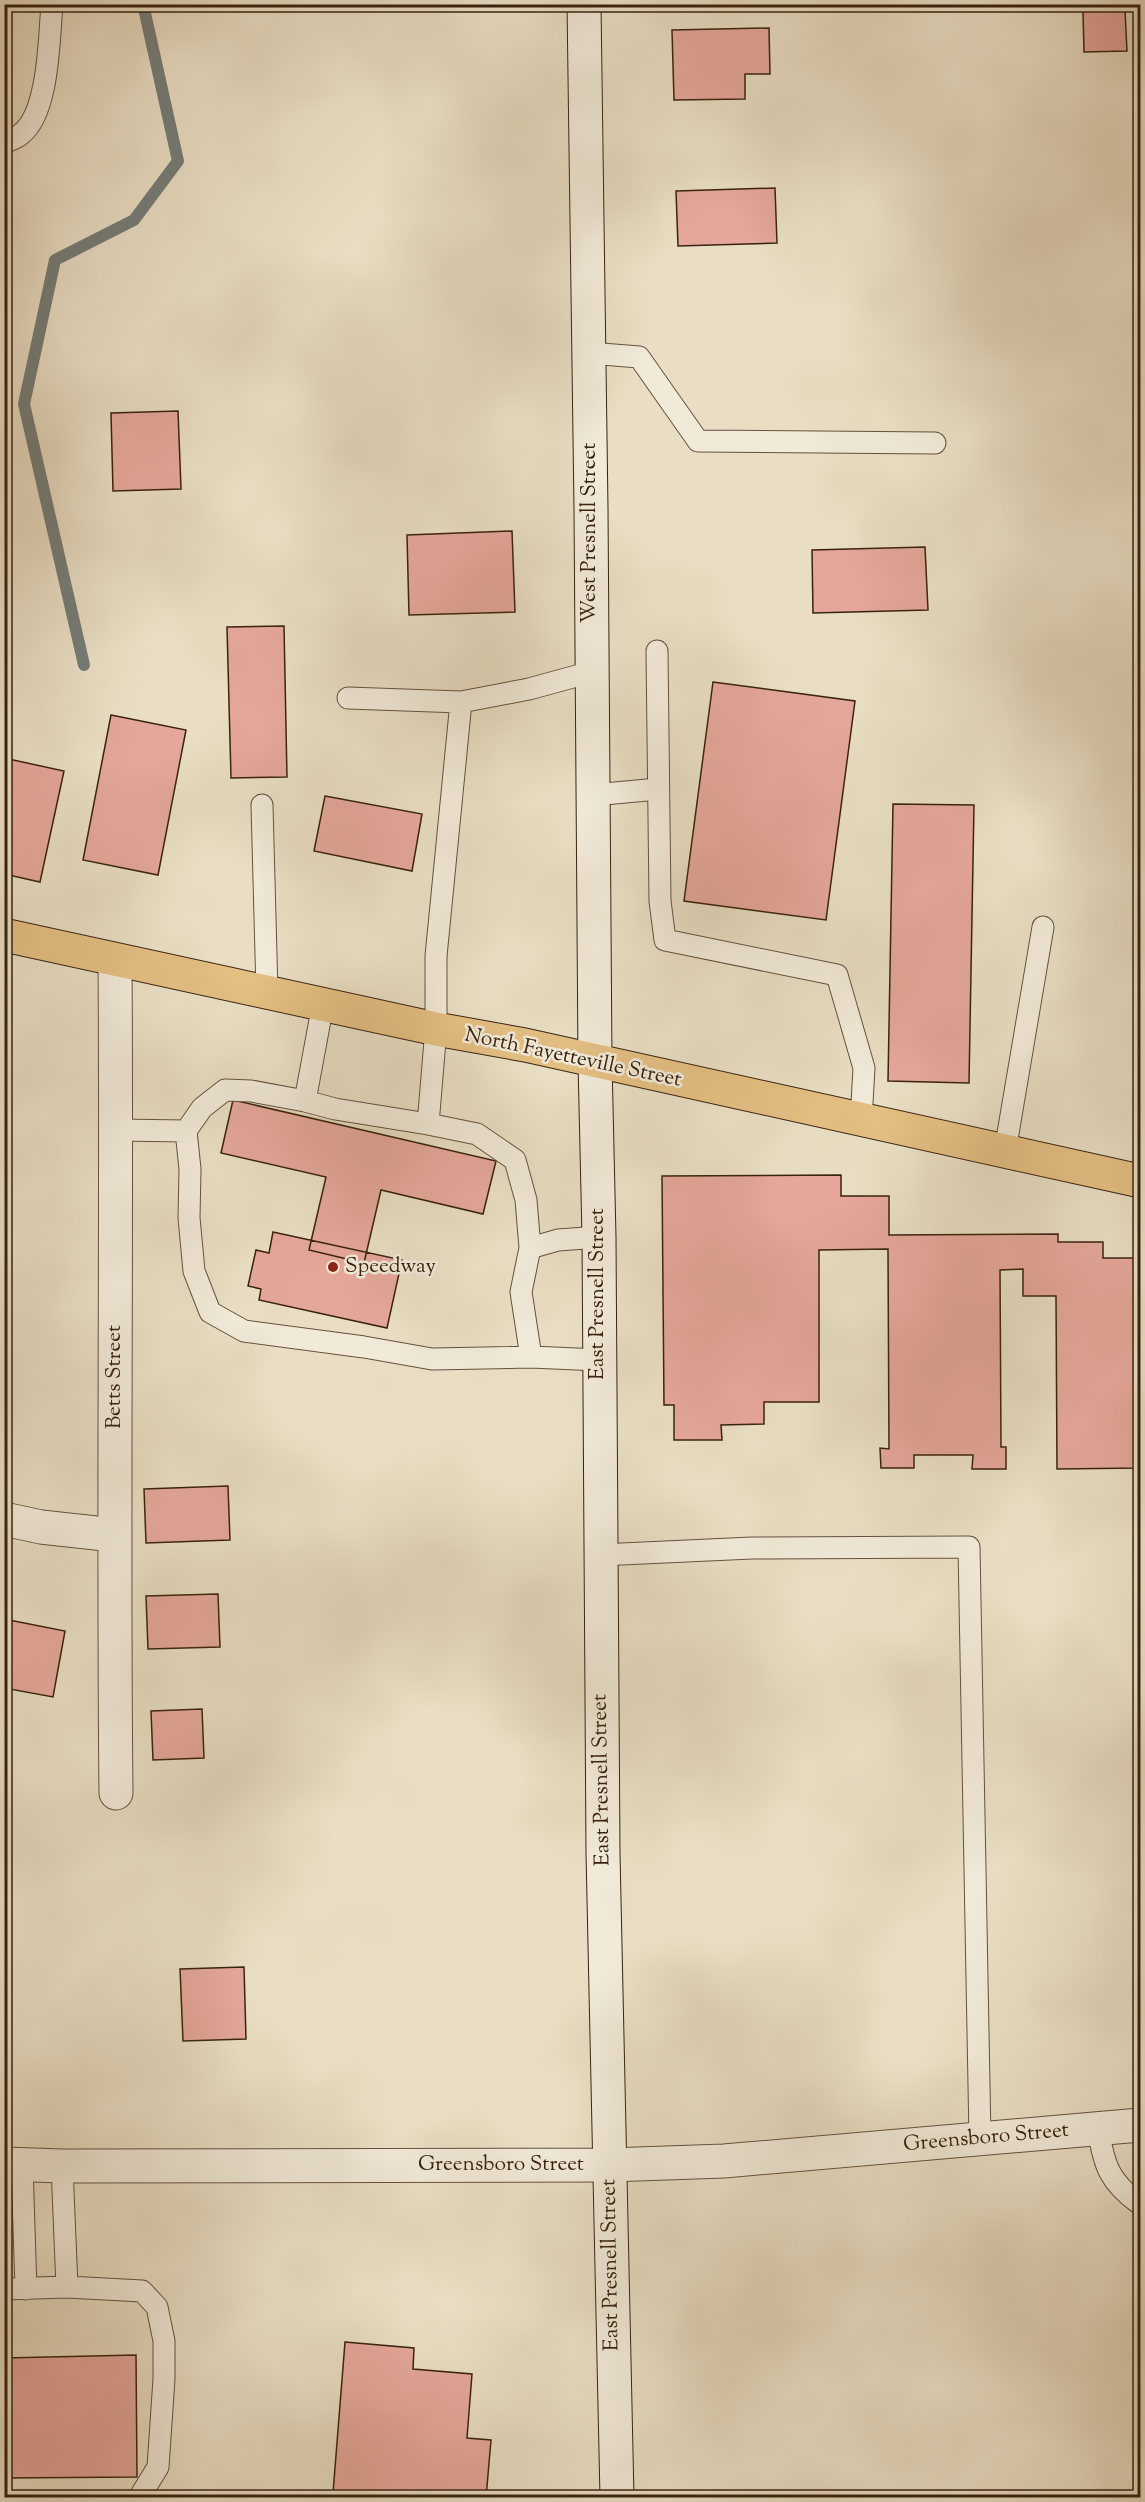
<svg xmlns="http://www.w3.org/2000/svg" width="1145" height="2502" font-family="'Sorts Mill Goudy',serif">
  <rect width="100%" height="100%" fill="#e9dec4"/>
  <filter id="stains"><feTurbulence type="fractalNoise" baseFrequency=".00333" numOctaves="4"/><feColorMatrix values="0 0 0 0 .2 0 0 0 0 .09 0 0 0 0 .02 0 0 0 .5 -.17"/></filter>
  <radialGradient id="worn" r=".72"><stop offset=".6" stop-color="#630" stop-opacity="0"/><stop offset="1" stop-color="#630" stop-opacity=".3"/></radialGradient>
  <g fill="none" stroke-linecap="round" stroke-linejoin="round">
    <path stroke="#757d79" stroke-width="12" d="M84 665 24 404 55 260 134 220 178 161 143 4"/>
  </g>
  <path fill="#e5a79a" stroke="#392210" stroke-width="1.5" d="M4 4H8L11 57H4Z
    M1125 10 1127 51 1084 52 1083 11Z
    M769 28 770 74H745V99L674 100 672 30Z
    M775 188 777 243 678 246 676 191Z
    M178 411 181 489 113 491 111 413Z
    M512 531 515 612 409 615 407 535Z
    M925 547 928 610 813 613 812 550Z
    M284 626 287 777 231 778 227 627Z
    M713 682 855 701 826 920 684 901Z
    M111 715 186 730 158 875 83 860Z
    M4 758 64 771 40 882 4 874Z
    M325 796 422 814 412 871 314 851Z
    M893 804 974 805 969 1083 888 1081Z
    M233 1100 496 1161 483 1214 381 1190 364 1263 309 1250 326 1177 221 1153Z
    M841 1175V1196H889V1235L1058 1234V1242H1103V1258H1140V1468L1057 1469 1056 1296H1023V1269L1000 1270 1001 1447H1006V1469H972L973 1455H914V1468H881L880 1448 889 1449 888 1249 819 1250V1402H764V1424L721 1425 722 1440H674V1405H664L662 1176Z
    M273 1232 402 1260 387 1328 259 1300 261 1289 248 1286 256 1250 269 1253Z
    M228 1486 230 1540 146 1543 144 1489Z
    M218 1594 220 1647 148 1649 146 1596Z
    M4 1619 65 1631 53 1697 4 1688Z
    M202 1709 204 1758 153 1760 151 1711Z
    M244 1967 246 2039 183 2041 180 1969Z
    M345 2342 414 2348 413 2369 472 2374 467 2438 491 2440 486 2498H397L333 2493Z
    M136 2355 137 2477 4 2478V2358Z"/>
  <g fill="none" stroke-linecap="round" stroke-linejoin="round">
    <g stroke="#65513d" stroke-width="23">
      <path id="lane" d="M4 143C10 140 17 138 21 134 49 113 49 38 52 4
        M589 353 639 357 698 441 935 443
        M657 651 660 901 665 940 837 975 864 1068 861 1120
        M348 698 461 702
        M593 795 658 789
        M262 805 267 992
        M323 1004 305 1101 335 1109 428 1124 436 1029V956L461 702 529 689 591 672
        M428 1124 477 1134 515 1160 526 1200 530 1248
        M116 1130 186 1131 190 1169 189 1218 194 1271 210 1312 244 1331 364 1347 432 1359 531 1357 599 1360
        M186 1131 202 1108 225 1090 251 1091 305 1101
        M1005 1151 1043 927
        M531 1357 521 1292 530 1248 558 1240 599 1237
        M600 1555 752 1548 969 1547 980 2139
        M1098 2129C1104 2165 1109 2182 1140 2204
        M22 2165 26 2289
        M62 2166 67 2287
        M4 2289 67 2287 142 2291 157 2307 164 2341V2379L158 2467 139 2498"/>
    </g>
    <g stroke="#65513d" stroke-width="35">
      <path id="street" d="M115 960C117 1238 113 1515 116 1793
        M4 1519 41 1527 114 1535
        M4 2164 62 2166 609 2165 724 2161 1140 2125"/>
    </g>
    <g stroke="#392210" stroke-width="35">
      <path id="secondary" d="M584 4 591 509 595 1062 599 1237 603 1853 617 2498"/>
    </g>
    <g stroke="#392210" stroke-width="35">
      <path id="primary" d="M4 935 436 1029 525 1045 1140 1181"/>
    </g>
    <use href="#lane" stroke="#f1ead9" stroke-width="21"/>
    <use href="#street" stroke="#f1ead9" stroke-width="33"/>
    <use href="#secondary" stroke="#f1ead9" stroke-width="33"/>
    <use href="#primary" stroke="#e4bf82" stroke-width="33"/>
  </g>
  <circle fill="#8f2418" stroke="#f1ead9" stroke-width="2" cx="333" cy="1267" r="6"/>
  <g text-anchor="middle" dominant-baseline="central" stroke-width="5" stroke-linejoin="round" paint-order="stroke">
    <g font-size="21" fill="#392210" stroke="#f1ead9">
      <text transform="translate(590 533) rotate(-90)">West Presnell Street</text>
      <text transform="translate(573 1058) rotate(12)">North Fayetteville Street</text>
      <text transform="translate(598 1294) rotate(-90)">East Presnell Street</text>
      <text transform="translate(115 1377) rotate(-90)">Betts Street</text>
      <text transform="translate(602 1780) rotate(-91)">East Presnell Street</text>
      <text transform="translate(986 2138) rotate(-5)">Greensboro Street</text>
      <text x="501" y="2165">Greensboro Street</text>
      <text transform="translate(611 2265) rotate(-91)">East Presnell Street</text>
    </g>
    <g font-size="21" fill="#392210" stroke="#f1ead9" text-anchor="start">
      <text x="345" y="1267">Speedway</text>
    </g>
  </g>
  <rect width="1145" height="2502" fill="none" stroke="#e9dec4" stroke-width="24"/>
  <rect x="6" y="6" width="1133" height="2490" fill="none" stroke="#392210" stroke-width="3"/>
  <rect x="12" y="12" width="1121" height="2478" fill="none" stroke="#392210" stroke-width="1.5"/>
  <rect width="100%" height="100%" filter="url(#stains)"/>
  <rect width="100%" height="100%" fill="url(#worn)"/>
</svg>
